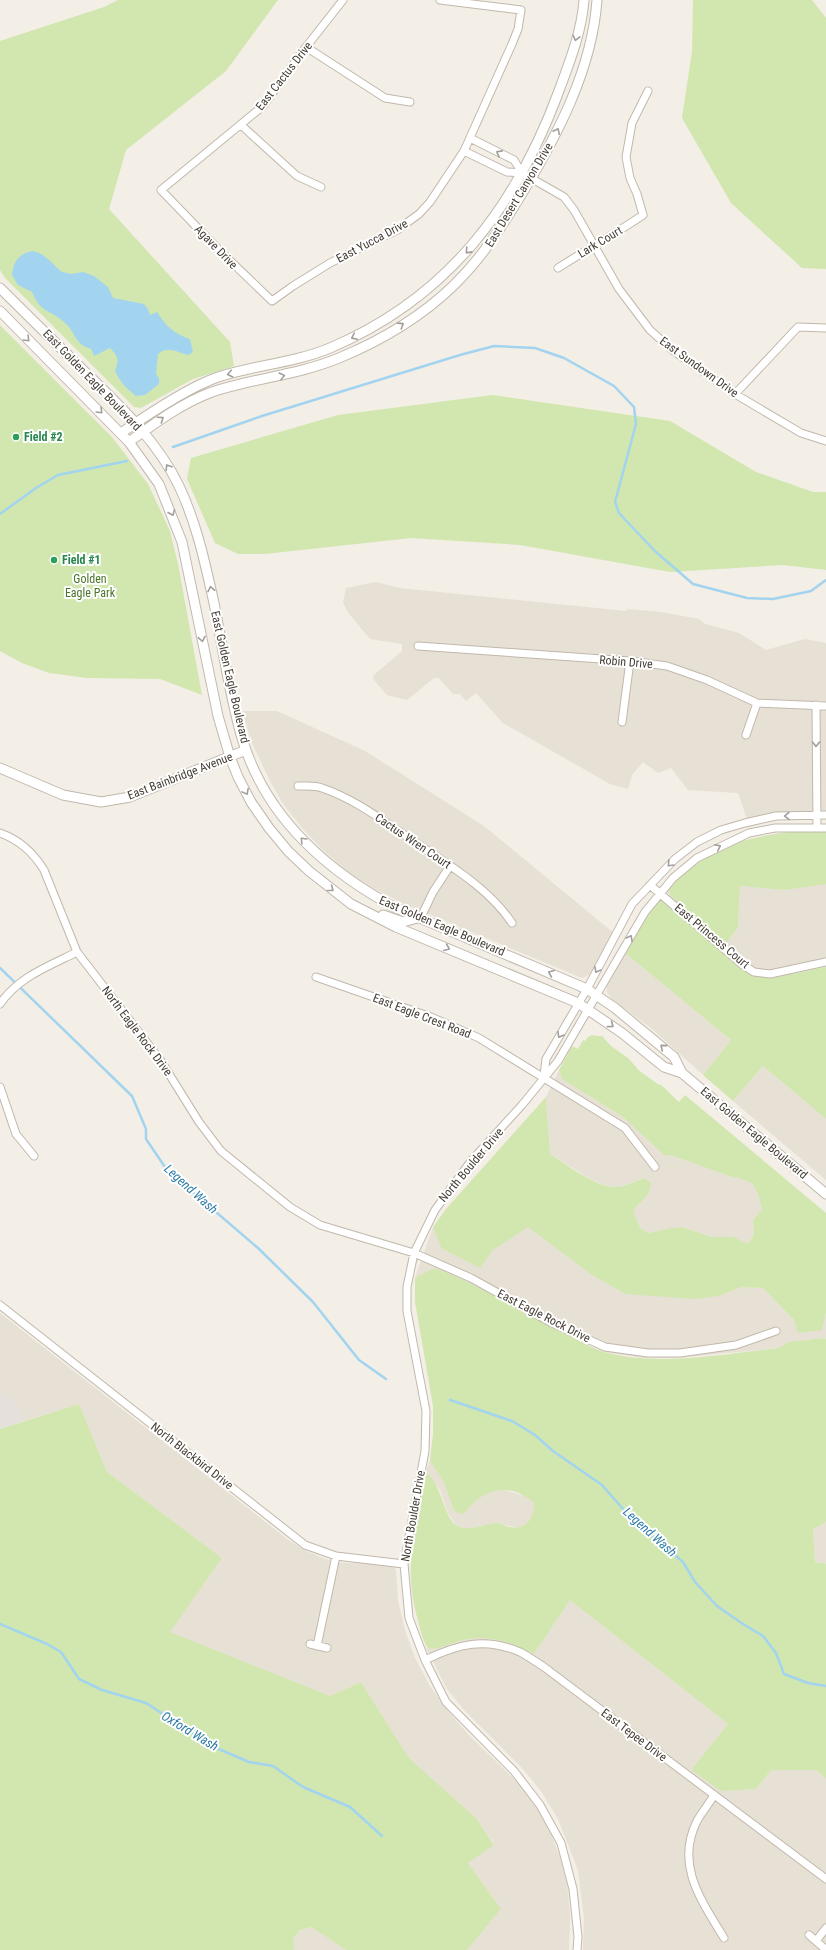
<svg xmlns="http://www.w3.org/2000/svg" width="826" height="1950" font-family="'Roboto Condensed',sans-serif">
  <rect width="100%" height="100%" fill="#f3eee6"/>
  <path fill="#e7e0d4" d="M376 582 400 588 626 611 627 609 662 612 699 619 705 624 739 633 766 650 805 639 826 643V813L747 819 738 793 688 790 671 768 658 773 643 762 632 775 628 789 610 784 503 723 476 693 466 701 460 694H453L439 678H434L407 700 387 695 373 679 374 675 402 651V644L370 639 350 615 343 603 346 588Z
    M242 711H277L365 751 484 826 615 934 591 974 582 978 402 903 373 888 347 871 324 851 302 828 284 805 270 781 252 743Z
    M820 884H826V967L774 977 760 976 747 972 664 902H656L670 886 738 927 740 886 785 890Z
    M625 953 731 1040 703 1075 651 1028 611 998 607 992V986Z
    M763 1066 826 1119V1180L733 1101Z
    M559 1070 562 1079 623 1117 665 1156 670 1155 732 1177 743 1178 751 1183 757 1189 762 1209 753 1220 754 1234 748 1244 734 1237H712L682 1227 671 1228 649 1233 640 1228 634 1213 635 1208 648 1195 644 1178 619 1187 607 1186 592 1180 550 1154 546 1097Z
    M528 1226 592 1275 625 1294 719 1296 742 1287 763 1288 794 1320 822 1330 826 1312V1339L822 1338 788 1342 779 1348 677 1358H643L604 1352 548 1326 434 1268 415 1278 433 1227 441 1248 480 1267 493 1250Z
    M0 1313 287 1539 304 1550 325 1559 344 1563 391 1564 394 1567 396 1571 398 1601 405 1630 415 1658 431 1688 447 1710 468 1734 518 1783 536 1807 551 1834 561 1861 567 1884 570 1914 569 1950H467L501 1909 468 1863 494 1844 476 1818 409 1758 361 1682 330 1696 169 1632 222 1558 107 1472 79 1404 21 1422 23 1419 16 1404 0 1392Z
    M430 1461 444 1482 453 1509 464 1514 471 1505 488 1491 504 1490 525 1496 534 1503V1514L527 1524 519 1528 497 1523 467 1529 456 1525 448 1513 440 1490 426 1472Z
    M826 1522V1564L815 1562 813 1529Z
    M570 1600 728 1724 691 1770 721 1791 756 1789 771 1770H817L826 1779V1950H583L584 1918 578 1870 558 1819 541 1791 523 1769 464 1710 447 1689 424 1644 429 1649H434L461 1640 477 1637 501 1640 514 1643 534 1654Z
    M311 1927 346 1950H294L293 1939 300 1930Z"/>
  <path fill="#e5e0db" d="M0 1392 16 1404 23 1419 21 1422 0 1429Z"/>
  <path fill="#d1e7af" d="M118 0H278L226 71 126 150 109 209 230 342 234 366 193 379 141 408 134 407 5 278 0 270V41L104 7Z
    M693 0H812L826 18V269L802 268 731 203 682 118 692 51Z
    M0 325 112 437 148 484 170 531 178 564 202 695 160 679 87 678 49 673 22 663 0 651Z
    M493 395 670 421 756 472 813 492H826V570L783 565 670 572 520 545 411 538 265 554H238L215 543 187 479 191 458 338 415Z
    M791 832H826V884L785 890 740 886 738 927 726 943 671 896C670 893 669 890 670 887 675 874 723 847 736 843 755 837 773 834 791 832Z
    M660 901 664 902 747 972C773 981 799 972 826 967V1119L763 1066 733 1101 703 1075 731 1040 625 953 652 909 656 902Z
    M595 1035V1036H602L611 1046 628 1058 637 1068V1069L659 1085 660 1084 679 1102 685 1095 826 1213V1312L822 1330 798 1333 794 1320 763 1288 742 1287 719 1296 695 1299 625 1294 592 1275 528 1227 493 1250 480 1268 441 1248 433 1227 446 1209 546 1097 550 1154C568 1165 596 1188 617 1187 626 1186 636 1181 644 1178L651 1183 648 1195 635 1208 634 1213 640 1228 649 1233 671 1228 682 1227 712 1237H734L748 1244 754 1234 753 1220 762 1209C757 1188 756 1180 732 1177L670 1155 665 1156 623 1117 562 1079 559 1070 572 1046 578 1049 583 1040 585 1041 589 1036Z
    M434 1268C483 1285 526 1317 574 1338 584 1343 594 1349 604 1352 658 1367 724 1354 779 1348L788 1342 822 1338 826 1339V1522L813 1529 815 1562 826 1564V1779L817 1770H771L756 1789 721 1791 691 1770 728 1724 570 1600 534 1654C510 1642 486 1633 459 1641 449 1644 439 1649 429 1649 422 1641 421 1631 418 1621 403 1567 414 1525 426 1472 442 1485 444 1517 456 1525 468 1533 483 1524 496 1523 501 1523 505 1526 510 1527 527 1530 534 1518 534 1503 510 1481 482 1488 464 1514L457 1513 453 1509 444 1482 430 1461 433 1434V1406L415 1302V1278Z
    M79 1404 107 1472 222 1558 170 1632 330 1696 361 1682 409 1758 476 1818 494 1845 468 1863 501 1909 467 1950H346L311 1927 300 1930 293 1939 294 1950H0V1429Z"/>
  <path fill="#a2d4ef" d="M33 251C46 254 52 264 62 272L71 274 83 272 94 276 108 287 113 298 144 304 148 309 150 315 157 312C165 325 174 334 190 339L193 352 188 355C178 353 168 345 158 354L156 374 159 378V384L145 395 136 396C127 389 120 382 115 371 119 359 119 358 110 348L94 356 91 349C73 343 78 335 65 323 50 309 41 314 32 292L18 285 12 275C13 262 19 253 33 251Z"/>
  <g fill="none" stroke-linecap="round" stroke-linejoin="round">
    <path stroke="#a2d4ef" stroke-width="2.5" d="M173 447 262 416 460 355 494 346 535 348 564 358 614 386 634 407 636 424 615 502 619 513 633 528 656 552 693 584 747 598 773 599 811 591 826 580
      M0 514 36 488 58 475 127 461
      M0 968 132 1096 146 1129V1139L167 1170 258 1248 313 1302 359 1360 386 1379
      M450 1400 512 1421 535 1435 553 1451 602 1485 631 1518 683 1562 695 1582 717 1606 743 1624 763 1636 776 1653 784 1674 808 1683 826 1686
      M0 1624 47 1644 61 1652 79 1679 102 1690 146 1703 214 1747 249 1762 273 1766 303 1787 350 1807 382 1836"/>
    <g stroke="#c1b8ac" stroke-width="9">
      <path id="minor" d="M343 0 306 47 263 106 161 190 218 249 272 301 293 286 330 263 397 230 419 214 430 202 464 151 512 44 518 29 521 10 440 0
        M306 47 385 98 410 102
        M241 125 297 176 321 187
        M470 138 514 160 522 173 564 197 574 210 619 289 650 330 671 349 735 394 801 433 826 441
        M464 151 507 172 522 173
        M558 268C586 250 615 234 643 215L637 194 630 178 626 157 632 123 648 91
        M735 394 798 327 826 328
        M418 646 630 661 667 666 707 680 757 703 826 706
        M816 705 817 828
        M622 722 630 661
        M746 735 757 703
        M298 786C306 786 315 785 322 788 355 799 383 821 412 840 447 864 488 887 512 923
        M0 833C20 840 33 852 44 870L77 952 161 1061 199 1122 221 1151 290 1207 320 1225 414 1253 471 1278 552 1323 605 1347 648 1353H680L736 1345 776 1331
        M650 885 743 965 754 972 770 974 826 962
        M421 917 433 892 450 866
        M316 977 431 1017 479 1038 625 1128 655 1167
        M0 1004C18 977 49 966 77 952
        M544 1076 546 1059 587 989 632 904 675 859 697 842 721 830 745 823 776 816 826 815
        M0 1087 16 1134 34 1156
        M0 1305 305 1545 336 1556 404 1564
        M310 1644 327 1648
        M317 1646 336 1556
        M425 1660C458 1644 485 1637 520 1652 528 1656 536 1662 544 1667L826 1879
        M714 1795C709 1804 702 1812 697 1821 675 1865 701 1900 724 1938
        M809 1935 824 1948
        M816 1941 826 1928
        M577 1950 578 1937 573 1889 561 1843 540 1805 514 1771 446 1702 425 1660 409 1618 404 1564 425 1451 426 1411 407 1311V1287L414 1253 435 1210 471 1161 522 1105 558 1061 645 912 673 878 697 858 749 833 775 828H826"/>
    </g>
    <g stroke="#c1b8ac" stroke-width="11">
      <path id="tertiary" d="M0 288C27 315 55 342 82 369 118 404 157 440 179 486 197 524 205 563 214 603 223 648 229 694 242 738 265 816 326 870 394 907L587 989 615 1008 674 1057 682 1073 826 1194
        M0 311 129 442 159 484 182 542 218 716 230 757 238 777 251 802 269 828 288 851 309 871 351 904 396 927 578 1003 622 1033 664 1067 682 1073
        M121 433C147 415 189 387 218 377 255 365 294 363 330 348 448 298 517 206 560 88 570 61 582 30 584 0
        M129 442C155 423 182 403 212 392 254 378 298 375 339 358 380 341 421 317 453 286 481 259 501 228 521 195 557 136 592 70 597 0
        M0 768 63 795 101 802 130 797 246 750
        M383 915 403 922 421 917"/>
    </g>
    <use href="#minor" stroke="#fff" stroke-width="7"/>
    <use href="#tertiary" stroke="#fff" stroke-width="9"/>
  </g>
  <defs><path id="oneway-chevron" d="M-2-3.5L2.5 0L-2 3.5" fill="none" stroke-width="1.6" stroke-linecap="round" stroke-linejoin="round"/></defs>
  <g stroke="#a29e9a">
    <use href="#oneway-chevron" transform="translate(576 38) rotate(104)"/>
    <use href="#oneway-chevron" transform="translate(557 131) rotate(-64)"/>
    <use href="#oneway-chevron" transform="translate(499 153) rotate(-152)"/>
    <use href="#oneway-chevron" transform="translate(468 251) rotate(132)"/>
    <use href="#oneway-chevron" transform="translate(401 325) rotate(-33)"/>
    <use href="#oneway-chevron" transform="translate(354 337) rotate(154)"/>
    <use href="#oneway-chevron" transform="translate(27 339) rotate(45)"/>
    <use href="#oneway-chevron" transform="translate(230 374) rotate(167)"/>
    <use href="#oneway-chevron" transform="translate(282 376) rotate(-14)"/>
    <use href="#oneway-chevron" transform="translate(100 411) rotate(45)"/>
    <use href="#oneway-chevron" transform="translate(161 419) rotate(-34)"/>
    <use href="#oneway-chevron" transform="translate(168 467) rotate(-122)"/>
    <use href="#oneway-chevron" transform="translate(172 513) rotate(67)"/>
    <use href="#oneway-chevron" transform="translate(211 589) rotate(-101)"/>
    <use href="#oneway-chevron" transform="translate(202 639) rotate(79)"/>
    <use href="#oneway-chevron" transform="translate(816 744) rotate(90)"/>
    <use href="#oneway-chevron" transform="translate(246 792) rotate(62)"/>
    <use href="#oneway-chevron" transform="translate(787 816) rotate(178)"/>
    <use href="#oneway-chevron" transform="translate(303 840) rotate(-134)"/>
    <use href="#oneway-chevron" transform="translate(718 847) rotate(-26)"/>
    <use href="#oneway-chevron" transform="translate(670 864) rotate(134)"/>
    <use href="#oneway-chevron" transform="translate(331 889) rotate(38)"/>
    <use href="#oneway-chevron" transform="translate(630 938) rotate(-60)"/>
    <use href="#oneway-chevron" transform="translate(447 948) rotate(23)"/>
    <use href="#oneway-chevron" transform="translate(597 970) rotate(118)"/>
    <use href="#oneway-chevron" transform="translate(551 973) rotate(-157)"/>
    <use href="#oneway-chevron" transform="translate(611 1025) rotate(36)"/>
    <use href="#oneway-chevron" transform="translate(560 1035) rotate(120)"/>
    <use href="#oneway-chevron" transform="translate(663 1047) rotate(-140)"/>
  </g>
  <g fill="#2e9e5b" stroke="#fff" stroke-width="1.5">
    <circle cx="16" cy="437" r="4"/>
    <circle cx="54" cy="560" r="4"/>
  </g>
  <g text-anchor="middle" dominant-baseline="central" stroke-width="4" stroke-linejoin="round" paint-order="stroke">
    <g font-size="12" fill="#453e35" stroke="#fff">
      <text transform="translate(284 76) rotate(-52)">East Cactus Drive</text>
      <text transform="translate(519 195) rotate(-59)">East Desert Canyon Drive</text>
      <text transform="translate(372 241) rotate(-28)">East Yucca Drive</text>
      <text transform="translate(600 242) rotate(-31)">Lark Court</text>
      <text transform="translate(216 247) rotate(46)">Agave Drive</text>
      <text transform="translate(699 367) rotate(36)">East Sundown Drive</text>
      <text transform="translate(92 380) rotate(46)">East Golden Eagle Boulevard</text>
      <text transform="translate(626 662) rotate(5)">Robin Drive</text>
      <text transform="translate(230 677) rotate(77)">East Golden Eagle Boulevard</text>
      <text transform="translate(180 776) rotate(-21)">East Bainbridge Avenue</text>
      <text transform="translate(413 841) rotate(34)">Cactus Wren Court</text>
      <text transform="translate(442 926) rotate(23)">East Golden Eagle Boulevard</text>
      <text transform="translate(712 936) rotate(40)">East Princess Court</text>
      <text transform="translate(422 1016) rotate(21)">East Eagle Crest Road</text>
      <text transform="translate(137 1031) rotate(53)">North Eagle Rock Drive</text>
      <text transform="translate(754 1133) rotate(40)">East Golden Eagle Boulevard</text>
      <text transform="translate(471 1165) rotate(-50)">North Boulder Drive</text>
      <text transform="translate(544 1316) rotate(27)">East Eagle Rock Drive</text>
      <text transform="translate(192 1456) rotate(38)">North Blackbird Drive</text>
      <text transform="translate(413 1516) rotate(-80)">North Boulder Drive</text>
      <text transform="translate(634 1735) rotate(37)">East Tepee Drive</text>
    </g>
    <g font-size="12" font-weight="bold" fill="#27864d" stroke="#fff" text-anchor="start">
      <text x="24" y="437">Field #2</text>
      <text x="62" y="560">Field #1</text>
    </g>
    <g font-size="12" fill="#4b7629" stroke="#fff">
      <text x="90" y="579">Golden<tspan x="90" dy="14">Eagle Park</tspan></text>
    </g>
    <g font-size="13" font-style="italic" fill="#2e7ba8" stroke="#fff">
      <text transform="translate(191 1189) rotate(42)">Legend Wash</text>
      <text transform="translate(650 1532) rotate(42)">Legend Wash</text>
      <text transform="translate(190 1731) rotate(31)">Oxford Wash</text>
    </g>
  </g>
</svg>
